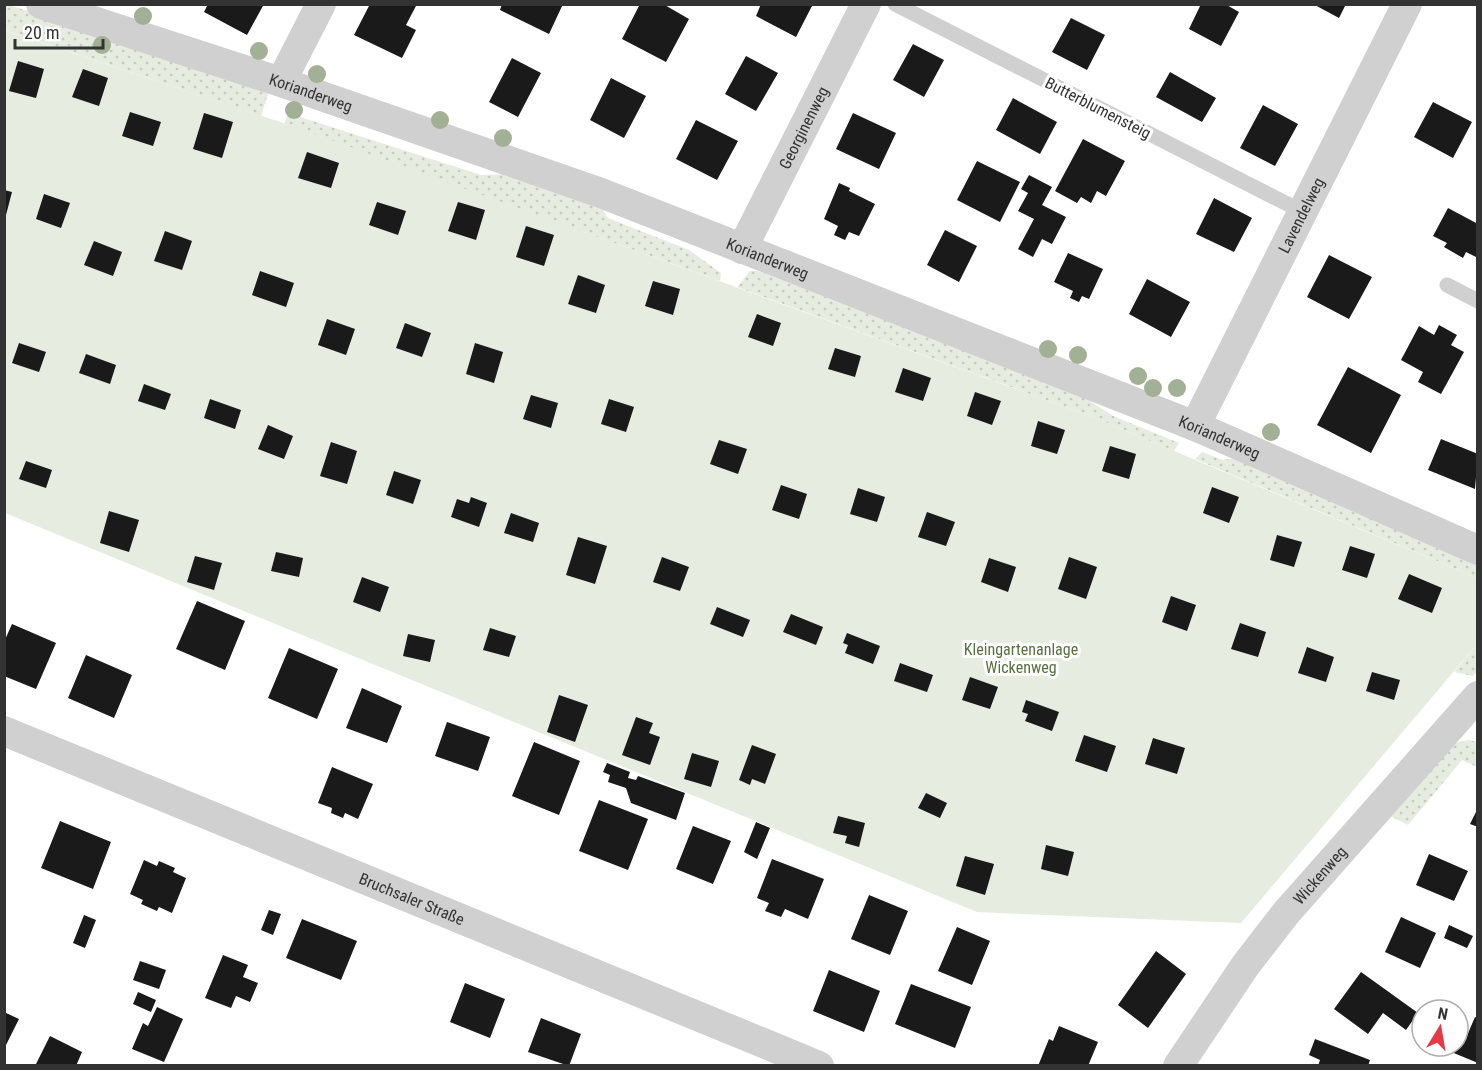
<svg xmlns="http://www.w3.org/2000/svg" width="1482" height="1070" font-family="'Roboto Condensed',sans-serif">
  <defs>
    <pattern id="grass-dots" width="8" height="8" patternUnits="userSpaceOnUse" patternTransform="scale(1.5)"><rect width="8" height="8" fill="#e6ecdf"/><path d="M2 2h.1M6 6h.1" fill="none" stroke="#c6cbc0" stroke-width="1.8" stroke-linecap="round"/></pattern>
  </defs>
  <rect width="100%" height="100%" fill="#fff"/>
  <path fill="url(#grass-dots)" d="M6 4 270 88 261 116 5 30Z
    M288 113 481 175 521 174 598 202 608 218 689 250 721 273 720 281 284 124Z
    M750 271H758L1082 396 1113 416 1179 443 1174 451 1093 417 737 287Z
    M1202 452 1223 460 1239 457 1477 562V578L1195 459Z
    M1477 644V671L1473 676 1454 672Z
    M1468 740 1477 742V767L1462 760 1408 825 1388 815 1452 744Z"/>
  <path fill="#e6ecdf" d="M4 30 301 129 1093 417 1477 578V644L1241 923 977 912 5 513Z"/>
  <path fill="#1a1a1a" d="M208 4H264L247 35 204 12Z
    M370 4H417L406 25 416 30 402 58 354 35Z
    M502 4H563L549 34 500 10Z
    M640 4H663L689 19 666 62 622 39Z
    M761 4H813L796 37 756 16Z
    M1201 4H1225L1239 12 1221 46 1189 29Z
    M1313 4H1346L1339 18Z
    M1071 18 1105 35 1087 70 1052 52Z
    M913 44 944 60 924 97 893 80Z
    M746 56 778 73 756 111 725 94Z
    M512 58 541 73 518 117 489 102Z
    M18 61 44 69 36 98 9 91Z
    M83 69 108 78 99 106 72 97Z
    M1170 72 1216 98 1202 122 1156 97Z
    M611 78 646 96 624 138 590 120Z
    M1013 98 1057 122 1040 154 996 130Z
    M1433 102 1472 122 1453 158 1414 137Z
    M1263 105 1298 124 1275 166 1240 148Z
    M130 112 161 122 153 146 122 136Z
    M204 113 233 122 222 158 193 149Z
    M853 113 896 133 879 169 836 149Z
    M696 120 738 141 717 180 676 159Z
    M1083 139 1125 161 1106 196 1097 191 1091 203 1081 197 1077 203 1055 191Z
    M307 152 339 163 331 188 298 178Z
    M977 161 1020 182 1000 222 957 200Z
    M1029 175 1052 187 1042 205 1066 217 1052 244 1042 239 1033 257 1018 249 1034 219 1018 211 1028 193 1021 189Z
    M839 183 850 188 849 191 875 204 859 236 849 232 845 240 834 235 838 226 824 219Z
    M4 190 12 192 6 215 4 214Z
    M44 194 70 203 61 228 36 219Z
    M1214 198 1252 218 1234 252 1196 234Z
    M377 202 406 211 398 235 369 225Z
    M458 202 485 210 476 240 448 231Z
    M1448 208 1478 224V258L1466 252 1463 258 1444 247 1447 243 1433 236Z
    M526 226 554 235 544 266 516 257Z
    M945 230 977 246 959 282 927 265Z
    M165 231 192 241 182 270 154 261Z
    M94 241 122 252 113 276 84 265Z
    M1068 253 1103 269 1089 299 1082 296 1079 302 1070 298 1073 291 1054 282Z
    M1329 255 1372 277 1349 319 1307 297Z
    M260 271 294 283 286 307 252 295Z
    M578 275 605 285 596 313 568 304Z
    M1147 279 1190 302 1171 337 1129 314Z
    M653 281 680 289 673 315 645 306Z
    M757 314 781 323 773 346 748 337Z
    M327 319 355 329 346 355 318 345Z
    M405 323 431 333 422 357 396 348Z
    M1439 325 1457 335 1451 345 1464 352 1441 394 1418 382 1423 372 1401 360 1419 326 1434 335Z
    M19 343 46 352 39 372 12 363Z
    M475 343 503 352 494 383 466 374Z
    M835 348 861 356 855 377 828 369Z
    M86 354 116 365 110 384 79 373Z
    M1348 367 1401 395 1371 453 1317 425Z
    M903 368 931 378 923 401 895 392Z
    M144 384 171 394 165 410 138 401Z
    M975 392 1001 401 992 425 967 416Z
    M531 395 558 403 551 428 523 419Z
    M210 399 241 410 235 429 204 418Z
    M609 399 634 407 626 432 601 424Z
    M1038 421 1065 430 1057 454 1031 446Z
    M268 425 293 436 284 459 258 449Z
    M1441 439 1478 454 1475 489 1428 470Z
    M719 440 747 449 738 474 710 464Z
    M331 442 357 451 347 484 320 476Z
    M1110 446 1136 454 1129 479 1102 471Z
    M26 461 52 470 46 488 19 479Z
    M394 471 421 480 413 504 386 495Z
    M781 485 807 494 799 519 772 510Z
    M1212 487 1239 497 1229 523 1203 513Z
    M858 488 885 497 877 522 850 514Z
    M471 497 487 503 479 527 451 517 457 499 469 503Z
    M109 511 139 520 129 552 100 543Z
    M927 512 955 522 946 546 918 537Z
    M511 513 539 523 533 542 504 533Z
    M1277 535 1302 542 1294 567 1270 560Z
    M578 537 607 546 595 584 566 575Z
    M1350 546 1375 554 1367 578 1342 570Z
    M276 552 303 558 299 577 271 571Z
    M195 556 222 563 214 590 187 582Z
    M662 557 689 567 680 591 653 582Z
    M1069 557 1097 567 1086 599 1058 589Z
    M989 558 1016 567 1008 592 981 582Z
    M1409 574 1442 588 1432 613 1398 599Z
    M362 577 389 587 380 612 353 602Z
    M1171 596 1196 605 1187 631 1162 622Z
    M197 601 245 621 225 670 176 649Z
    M717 607 750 620 743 637 710 624Z
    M791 614 823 627 816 645 783 632Z
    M1240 623 1266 632 1258 657 1231 649Z
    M12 624 56 643 36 689 4 676V642Z
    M490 628 516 636 509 657 483 650Z
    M847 633 880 646 873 664 845 653 848 645 843 643Z
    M408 634 435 640 430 662 403 656Z
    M1307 647 1334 657 1326 682 1298 673Z
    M289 648 338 669 317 719 268 698Z
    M86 655 132 675 114 718 68 698Z
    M900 663 933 675 927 692 894 681Z
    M1372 672 1400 680 1394 700 1366 691Z
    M970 677 998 687 990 709 962 700Z
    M362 688 402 706 387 743 346 728Z
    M559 695 588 705 575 742 547 732Z
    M1026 700 1059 712 1052 731 1025 721 1028 714 1022 712Z
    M636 717 653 723 649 733 660 737 650 765 622 755Z
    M447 722 490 737 478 771 435 756Z
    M1084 735 1116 746 1107 772 1075 761Z
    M1153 738 1185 748 1177 774 1145 764Z
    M534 742 580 761 559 815 512 796Z
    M752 745 776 754 765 784 752 779 750 785 739 780Z
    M692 753 719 761 711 787 684 779Z
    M607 763 630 772 628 778 636 780 638 776 685 793 676 820 631 803 626 788 608 782 610 775 603 772Z
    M332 767 373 784 358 819 345 813 343 818 331 813 332 808 318 803Z
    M926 793 947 803 940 818 918 808Z
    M599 800 648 819 628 870 579 851Z
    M1478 808V827L1470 824Z
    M838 816 865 823 859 847 845 843 847 836 833 833Z
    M60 821 111 842 93 889 41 868Z
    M756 822 770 828 757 859 744 852Z
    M693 826 731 841 713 884 676 869Z
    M1046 845 1074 852 1068 876 1041 869Z
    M1429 854 1468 871 1454 901 1416 885Z
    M965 856 994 864 985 895 956 886Z
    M772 859 824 879 808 919 785 909 781 917 765 911 769 903 757 898Z
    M144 860 157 866 159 861 175 868 173 872 186 878 172 913 159 907 157 911 141 904 143 900 130 894Z
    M869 895 908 911 890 955 851 939Z
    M269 910 281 914 273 935 261 930Z
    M84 915 96 920 85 948 73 943Z
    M1401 917 1436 933 1420 968 1385 952Z
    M302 919 357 941 341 980 286 958Z
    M1449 925 1473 936 1467 948 1444 938Z
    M957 927 990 941 972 985 938 971Z
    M1156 951 1186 974 1148 1028 1118 1005Z
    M223 955 248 965 243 977 258 983 250 1002 236 996 231 1008 205 998Z
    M140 961 166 970 159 989 133 980Z
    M829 970 880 991 864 1032 813 1011Z
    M1361 972 1418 1013 1406 1030 1383 1013 1368 1034 1334 1009Z
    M465 983 505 999 490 1038 450 1022Z
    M911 984 971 1007 955 1048 895 1024Z
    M138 992 156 1000 151 1012 133 1004Z
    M157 1007 183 1019 164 1062 132 1049 143 1023 148 1026Z
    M4 1012 19 1019 4 1049Z
    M1475 1017 1478 1018V1063L1444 1049 1445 1046H1458V1035L1466 1038Z
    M541 1018 581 1034 569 1066 528 1052Z
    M1059 1026 1098 1042 1088 1066H1038L1049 1039 1053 1041Z
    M50 1036 82 1052 76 1066H35Z
    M1315 1039 1370 1060 1368 1066H1318L1320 1060 1309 1055Z"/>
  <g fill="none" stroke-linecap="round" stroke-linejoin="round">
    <path stroke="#d0d0d0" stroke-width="15" d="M895 4 1301 211
      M1447 285 1478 301"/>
    <g stroke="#d0d0d0" stroke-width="30">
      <path id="s1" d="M41 4 281 82 601 193 1195 426 1478 550"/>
      <path d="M281 82 321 4"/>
      <path id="s2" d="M742 249 866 4"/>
      <path id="s3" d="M1195 426 1407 4"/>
      <path id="s4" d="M4 731 819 1066"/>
      <path id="s5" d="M1178 1066 1245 966 1286 913 1478 696"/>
    </g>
  </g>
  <g fill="#a2b095">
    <circle cx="143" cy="16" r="9"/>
    <circle cx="102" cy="45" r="9"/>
    <circle cx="259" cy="51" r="9"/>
    <circle cx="317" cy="74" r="9"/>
    <circle cx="294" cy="110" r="9"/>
    <circle cx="440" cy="120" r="9"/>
    <circle cx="503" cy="138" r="9"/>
    <circle cx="1048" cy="349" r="9"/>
    <circle cx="1078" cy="355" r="9"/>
    <circle cx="1138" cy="376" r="9"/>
    <circle cx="1153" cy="388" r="9"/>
    <circle cx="1177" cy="388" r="9"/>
    <circle cx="1271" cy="432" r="9"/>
  </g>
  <g text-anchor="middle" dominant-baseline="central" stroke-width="6" stroke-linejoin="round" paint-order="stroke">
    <g font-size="16" fill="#333" stroke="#fff">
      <text stroke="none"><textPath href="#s1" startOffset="284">Korianderweg</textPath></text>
      <text transform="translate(1098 108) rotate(27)">Butterblumensteig</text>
      <text stroke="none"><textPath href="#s2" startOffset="136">Georginenweg</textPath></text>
      <text stroke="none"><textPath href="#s3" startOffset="236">Lavendelweg</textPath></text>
      <text stroke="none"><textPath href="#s1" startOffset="770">Korianderweg</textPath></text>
      <text stroke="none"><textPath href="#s1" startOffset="1256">Korianderweg</textPath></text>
      <text stroke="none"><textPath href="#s5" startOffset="238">Wickenweg</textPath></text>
      <text stroke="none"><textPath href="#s4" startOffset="441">Bruchsaler Straße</textPath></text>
    </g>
    <g font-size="16" fill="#56703f" stroke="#fff">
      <text x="1021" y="649">Kleingartenanlage<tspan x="1021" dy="18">Wickenweg</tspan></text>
    </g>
  </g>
  <rect width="1482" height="1070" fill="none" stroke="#333333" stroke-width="12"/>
  <g transform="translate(1440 1028) rotate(11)"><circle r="28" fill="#ffffff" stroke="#adadad" stroke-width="1.5"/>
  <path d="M0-4.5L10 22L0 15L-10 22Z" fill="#e63946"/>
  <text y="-9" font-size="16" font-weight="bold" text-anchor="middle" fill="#333333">N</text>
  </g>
  <path d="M15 39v9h88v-9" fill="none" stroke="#333333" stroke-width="3"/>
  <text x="24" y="39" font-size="18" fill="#333333" stroke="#ffffff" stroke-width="4.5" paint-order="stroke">20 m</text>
</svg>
